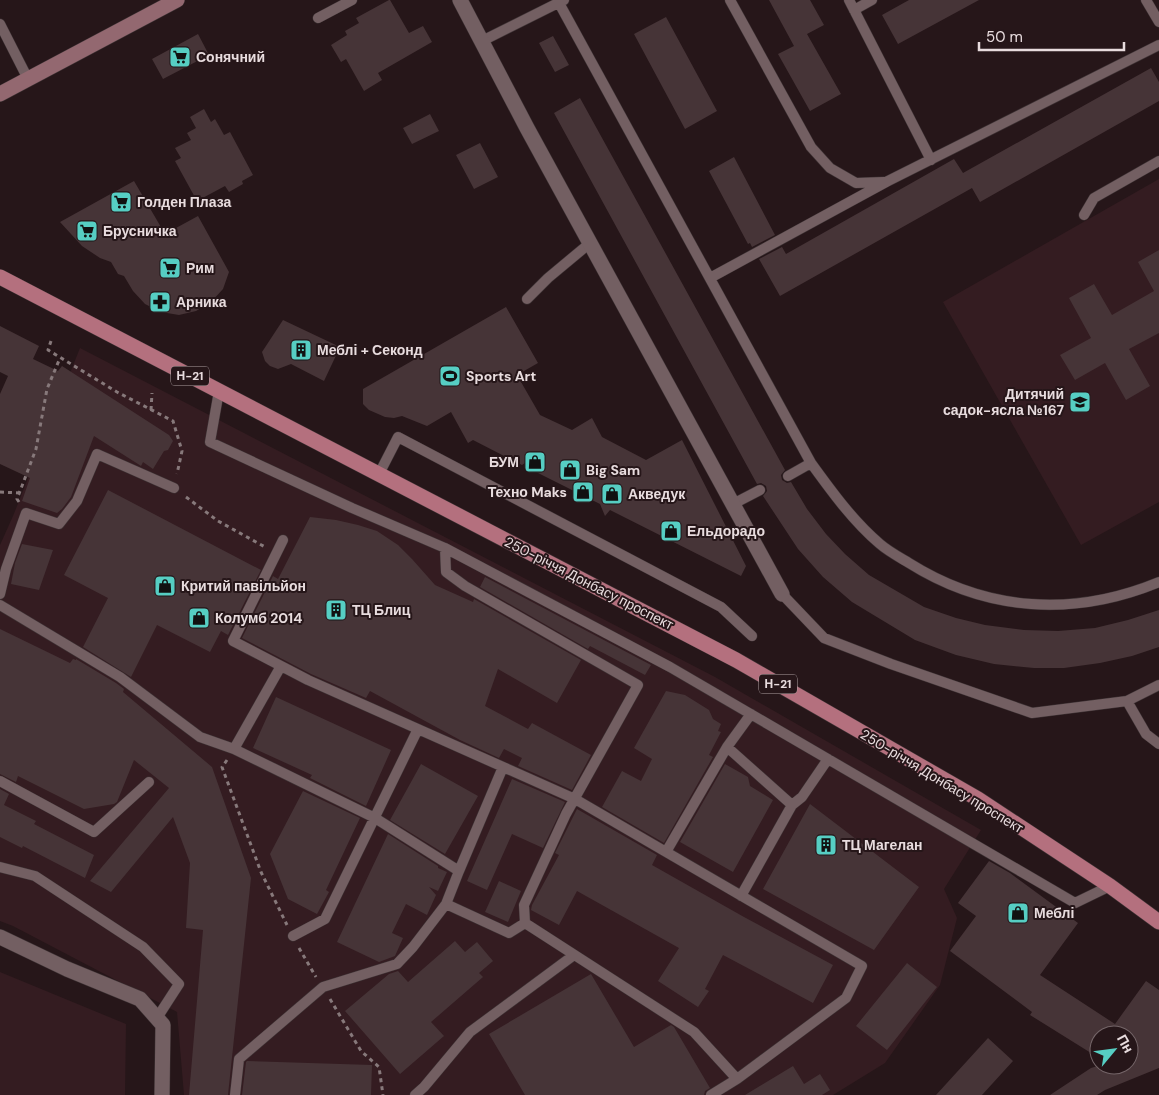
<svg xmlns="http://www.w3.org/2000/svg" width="1159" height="1095" font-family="'DM Sans',sans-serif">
  <rect width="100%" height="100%" fill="#261619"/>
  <path fill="#341c21" d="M1159 179V502L1081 545 943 302Z
    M80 348 715 677 981 830 944 889 957 918 940 985 885 1063 833 1095H184L177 1012 13 926 0 921V545L13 516Z
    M0 972 126 1024 125 1095H0Z"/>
  <path fill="#463437" d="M389 0H390L409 33 423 26 432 42 378 73 382 80 364 91 346 59 341 62 331 45 347 35 345 31 359 23 356 18Z
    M769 0H810L824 25 807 34 841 94 810 111 778 54 794 46Z
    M909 0H979L898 44 882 15Z
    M666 17 717 111 685 129 634 34Z
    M198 34 209 55 163 79 152 59Z
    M553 36 569 65 555 72 539 43Z
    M1151 68 1159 82V101L980 202 972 188 780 296 759 259 782 247 786 254 954 159 963 173Z
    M580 98 785 470 781 475 782 480 787 483 791 482 807 509 826 534 845 554 869 575 924 607 956 618 985 625 1024 630 1058 631 1095 628 1128 620 1159 610V647L1132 656 1100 663 1064 668H1034L994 664 956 655 915 640 852 602 823 577 798 549 765 499 763 496 767 491 766 486 761 483 757 484 554 113Z
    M204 109 211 122 215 119 224 135 230 132 253 175 242 181 243 184 229 192 225 186 197 201 175 161 181 158 175 148 191 140 187 133 196 128 190 117Z
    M430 114 439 131 412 144 403 128Z
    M480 143 498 177 474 189 456 155Z
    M734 157 775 235 752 247 750 243 748 244 709 171Z
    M134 181 165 234 198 216 229 272 223 289 211 302 196 311 179 315 161 312 145 304 133 291 124 276 118 274 111 262 100 258 82 246 60 222Z
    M1159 250V333L1129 349 1150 386 1126 400 1105 363 1075 380 1060 355 1091 338 1069 298 1094 284 1112 315 1154 291 1138 262Z
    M506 307 538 363 517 375 540 415 572 430 592 418 602 437 646 460 682 440 746 566 741 576 610 510 605 516 600 504 534 471 528 461 522 465 473 440 468 443 451 412 427 426 402 416 394 418 385 417 369 410 363 404V389Z
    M283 320 340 347 324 381 291 364 278 369 270 366 265 361 262 352Z
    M0 326 39 346 33 359 58 371 62 366 169 435 173 441 168 450 164 451 153 469 143 462 141 466 138 464 94 436 71 497 62 509 57 513 22 501 30 478 0 464V394L8 376 0 372Z
    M108 490 261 570 228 635 221 631 210 652 157 625 131 677 83 647 108 598 64 575Z
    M310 517 336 520 358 525 377 531 398 545 412 559 435 585 473 602 474 599 581 660 557 703 498 669 485 706 528 729 532 723 591 755 572 790 518 766 522 758 504 749 499 758 460 740 370 691 366 698 311 674 242 638 273 576 278 579Z
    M22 544 53 550 39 590 11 584 15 563Z
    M485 577 651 665 645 675 590 646 588 649 480 587Z
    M0 629 70 663 73 659 76 660V659L116 683 124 689 123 692 212 767 251 878 228 1095H189L203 930 186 928 190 863 173 817 111 892 90 881 169 788 134 760 117 802 114 804 84 809 18 776 16 782 0 774Z
    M666 691 685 695 709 710 713 719 721 724 718 731 721 732 709 755 713 757 664 843 602 807 622 771 641 781 652 759 634 748Z
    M276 697 391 750 366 806 310 778 312 775 253 748Z
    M421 764 478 796 445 854 390 820Z
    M725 764 748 777 750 786 773 800 733 872 680 842Z
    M512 779 565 802 543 848 512 834 487 890 467 881Z
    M0 789 9 794 4 805 36 821 34 824 94 855 85 878 23 846 22 848 0 837Z
    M303 791 360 818 326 890 329 892 317 914 288 899 270 854Z
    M810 804 919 887 874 950 763 889Z
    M577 809 657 855 652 865 744 917 833 965 813 1003 723 955 705 989 709 991 698 1007 658 981 679 948 577 891 559 925 531 910 532 905 559 855 555 853Z
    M388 834 438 866V868L447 872 438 891 429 887 436 895 427 915 406 904 392 933 403 938 395 956 379 962 337 942Z
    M989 861 1010 873 1078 923 1040 975 1115 1024 1146 981 1159 990V1068L1105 1090 1097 1095H1050L1091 1068 1101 1065H1129V1035H1099V1058L1030 1015 1032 1012 950 951 976 916 958 903Z
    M499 881 521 891 508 922 485 912Z
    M455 941 465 952 477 942 493 961 479 973 483 977 431 1022 444 1036 400 1074 345 1011 389 974 398 971 408 982Z
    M907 963 937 987 887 1050 856 1026Z
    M591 974 634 1047 671 1025 674 1027 710 1088 705 1091 704 1095H525L489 1034Z
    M988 1038 1013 1061 982 1095H936Z
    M247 1061 372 1065 371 1095H242L246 1062Z
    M793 1066 804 1084 820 1074 830 1090 822 1095H745Z"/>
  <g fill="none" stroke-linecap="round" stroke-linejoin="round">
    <g stroke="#3e3335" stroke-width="11">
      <path id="lane" d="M730 0 811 147 830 168 856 183 884 182
        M849 0 931 160
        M1146 0 1159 22
        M559 3 811 463C832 492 853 521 880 544 888 551 899 557 909 563 987 612 1074 617 1159 582
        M854 10 872 0
        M318 18 352 0
        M0 24 28 79
        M482 41 564 0
        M1084 215 1094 198 1159 161
        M710 278 888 181 1159 45
        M527 299 548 278 590 243
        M219 391 210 442 352 508 445 548 670 667 1075 903 1110 886
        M379 474 398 437 721 607 752 636
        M788 476 811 463
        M733 504 760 490
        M283 540 233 641 308 680 575 799 862 966 846 998 737 1079
        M445 548 446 572 465 586 638 685 566 814 524 905 525 923 694 1032 737 1079 711 1095
        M0 594 6 569 26 513 59 524 77 501 97 454 174 488
        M782 594 824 638 891 664 1032 713 1127 701 1159 685
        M0 605 120 677 200 737 234 749
        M281 666 234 749 375 818 459 871 503 767
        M1127 701 1146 734 1159 744
        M727 747 751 714
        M0 781 94 832 149 782
        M792 805 802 797 828 759
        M666 852 727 747 792 805 741 896
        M0 867 35 876 143 947 179 984 157 1018
        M459 871 446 904 509 933 525 923
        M293 936 325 919 418 729
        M235 1095 239 1059 323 987 397 964 413 947 446 904
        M415 1095 424 1087 470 1032 574 955"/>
    </g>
    <g stroke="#3e3335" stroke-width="16">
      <path id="street" d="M460 0 527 128 782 594
        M0 937 67 969 140 999 163 1025 162 1095"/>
    </g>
    <g stroke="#3e3335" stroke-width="16">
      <path id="secondary" d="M0 94 177 0"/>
    </g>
    <g stroke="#3e3335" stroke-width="16">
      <path id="primary" d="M0 277 736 660 978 799 1110 886 1159 922"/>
    </g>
    <path stroke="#87797b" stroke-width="3" stroke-dasharray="4 4" stroke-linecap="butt" d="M51 341 48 350 117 392 173 421 182 451 177 474
      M151 410 152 393
      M0 492 20 493
      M186 497 218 521 265 547
      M19 502 17 499 36 449 47 389 60 358
      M227 760 222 767 261 872 287 925
      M299 948 316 977
      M330 999 361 1051 379 1067 383 1095"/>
    <use href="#lane" stroke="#735f62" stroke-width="10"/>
    <use href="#street" stroke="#735f62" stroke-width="15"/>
    <use href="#secondary" stroke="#936870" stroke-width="15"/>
    <use href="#primary" stroke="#b4707e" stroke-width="15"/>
  </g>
  <defs>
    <g id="supermarket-square" transform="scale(1.125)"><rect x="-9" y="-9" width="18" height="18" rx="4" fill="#56cec3" stroke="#261619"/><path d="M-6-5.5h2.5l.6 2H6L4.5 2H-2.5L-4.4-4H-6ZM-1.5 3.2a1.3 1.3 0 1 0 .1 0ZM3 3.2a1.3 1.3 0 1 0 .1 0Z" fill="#111"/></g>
    <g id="pharmacy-square" transform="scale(1.125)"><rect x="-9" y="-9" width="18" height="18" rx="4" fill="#56cec3" stroke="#261619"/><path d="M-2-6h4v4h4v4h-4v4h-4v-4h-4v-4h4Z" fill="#111"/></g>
    <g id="building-square" transform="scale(1.125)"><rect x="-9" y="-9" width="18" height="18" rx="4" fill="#56cec3" stroke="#261619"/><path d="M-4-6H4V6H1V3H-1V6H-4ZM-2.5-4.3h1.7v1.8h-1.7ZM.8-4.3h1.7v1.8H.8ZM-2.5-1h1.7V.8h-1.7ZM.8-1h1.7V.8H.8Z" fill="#111"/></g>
    <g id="stadium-square" transform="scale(1.125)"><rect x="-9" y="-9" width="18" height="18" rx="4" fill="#56cec3" stroke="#261619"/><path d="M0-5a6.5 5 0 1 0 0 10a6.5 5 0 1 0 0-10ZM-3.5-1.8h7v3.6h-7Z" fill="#111"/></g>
    <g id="school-square" transform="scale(1.125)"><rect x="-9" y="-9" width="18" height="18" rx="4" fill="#56cec3" stroke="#261619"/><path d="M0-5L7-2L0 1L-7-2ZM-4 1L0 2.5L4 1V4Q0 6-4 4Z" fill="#111"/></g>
    <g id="shop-square" transform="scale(1.125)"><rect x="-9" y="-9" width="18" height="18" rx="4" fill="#56cec3" stroke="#261619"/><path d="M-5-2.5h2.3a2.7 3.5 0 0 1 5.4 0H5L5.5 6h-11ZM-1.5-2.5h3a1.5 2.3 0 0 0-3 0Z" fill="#111"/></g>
  </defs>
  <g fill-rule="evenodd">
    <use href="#supermarket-square" x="180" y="57"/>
    <use href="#supermarket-square" x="121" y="202"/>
    <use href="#supermarket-square" x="87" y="231"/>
    <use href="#supermarket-square" x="170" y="268"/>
    <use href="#pharmacy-square" x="160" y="302"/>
    <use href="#building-square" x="301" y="350"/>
    <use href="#stadium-square" x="450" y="376"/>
    <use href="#school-square" x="1080" y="402"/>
    <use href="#shop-square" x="535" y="462"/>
    <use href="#shop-square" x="570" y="470"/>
    <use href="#shop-square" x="583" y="492"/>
    <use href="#shop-square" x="612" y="494"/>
    <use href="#shop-square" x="671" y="531"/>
    <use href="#shop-square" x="165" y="586"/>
    <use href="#building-square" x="336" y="610"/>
    <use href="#shop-square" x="199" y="618"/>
    <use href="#building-square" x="826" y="845"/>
    <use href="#shop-square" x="1018" y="913"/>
  </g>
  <g text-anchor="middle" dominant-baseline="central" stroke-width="4" stroke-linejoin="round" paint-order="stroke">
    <g fill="#261619" stroke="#aea1a3" stroke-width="1">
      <rect x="171" y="366.5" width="38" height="19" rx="4"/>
      <rect x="759" y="674.5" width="38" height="19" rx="4"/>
    </g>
    <g font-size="12" font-weight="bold" fill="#e8dcde">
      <text x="190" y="376">Н-21</text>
      <text x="778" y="684">Н-21</text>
    </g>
    <g font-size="14" font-weight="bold" fill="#e8dcde" stroke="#261619" text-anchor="start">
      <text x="196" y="57">Сонячний</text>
      <text x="137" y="202">Голден Плаза</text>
      <text x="103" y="231">Брусничка</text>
      <text x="186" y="268">Рим</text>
      <text x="176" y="302">Арника</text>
      <text x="317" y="350">Меблі + Секонд</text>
      <text x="466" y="376">Sports Art</text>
      <text x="1064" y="394" text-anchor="end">Дитячий<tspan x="1064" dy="16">садок-ясла №167</tspan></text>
      <text x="519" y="462" text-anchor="end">БУМ</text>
      <text x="586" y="470">Big Sam</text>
      <text x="567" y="492" text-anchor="end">Техно Maks</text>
      <text x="628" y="494">Акведук</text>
      <text x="687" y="531">Ельдорадо</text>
      <text x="181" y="586">Критий павільйон</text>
      <text x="352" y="610">ТЦ Блиц</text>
      <text x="215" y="618">Колумб 2014</text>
      <text x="842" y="845">ТЦ Магелан</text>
      <text x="1034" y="913">Меблі</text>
    </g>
    <g font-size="14" fill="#e8dcde" stroke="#261619">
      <text transform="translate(589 583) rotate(27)">250-річчя Донбасу проспект</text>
      <text transform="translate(942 781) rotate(31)">250-річчя Донбасу проспект</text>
    </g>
  </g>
  <g transform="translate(1114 1050) rotate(61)"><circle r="24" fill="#261619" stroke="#746568"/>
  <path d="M0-4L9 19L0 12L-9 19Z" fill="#56cec3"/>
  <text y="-8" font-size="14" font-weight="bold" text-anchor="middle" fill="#e8dcde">Пн</text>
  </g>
  <path d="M979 42v8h145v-8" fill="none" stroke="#e8dcde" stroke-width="2.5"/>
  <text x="986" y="42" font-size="15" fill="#e8dcde" stroke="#261619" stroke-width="4" paint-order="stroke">50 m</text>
</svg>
